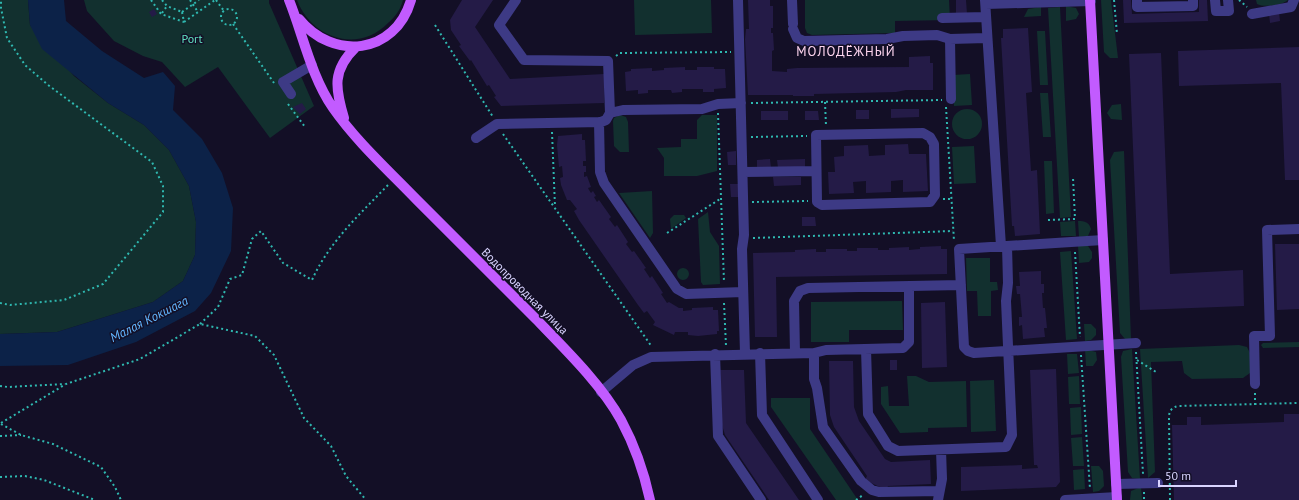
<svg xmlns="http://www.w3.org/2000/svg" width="1299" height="500" font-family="'PT Sans',sans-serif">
  <rect width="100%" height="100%" fill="#130f26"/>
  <path fill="#12302f" d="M0 0H28L30 25 74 76 108 103 144 125 169 150 189 186 196 222 195 255 183 281 153 302 57 332 0 334Z
    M84 0H269V3L314 106 270 138 218 67 185 87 162 62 143 56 114 41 87 11Z
    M297 0H403C401 9 395 17 388 23 358 54 311 38 297 0Z
    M634 0H711L712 33 635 35Z
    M805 0H949L950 20 895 21V33L812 35 807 33 805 28Z
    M1101 0H1111L1118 58H1110L1104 52Z
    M1256 0H1288C1283 5 1264 8 1257 4Z
    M1066 6 1076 8 1079 14 1076 19 1066 21Z
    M1041 7V16L1024 17 1028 9Z
    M1060 7 1071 217 1060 218 1048 8Z
    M1045 31 1048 85H1040L1037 31Z
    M970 74 972 105 954 106 953 75Z
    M1040 93H1048L1051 137H1043Z
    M1121 104 1122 120 1111 119 1107 113 1112 105Z
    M952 124a15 15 0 1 1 30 0a15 15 0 1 1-30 0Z
    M620 115 626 117 628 122 629 152H620L614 146 613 121 614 118Z
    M702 115H717V171L697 176H664V158L657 148 681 147V139H697V120Z
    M974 146 976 183 954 184 952 147Z
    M1124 151 1131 339H1125L1120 333 1110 160 1114 152Z
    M1044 161H1052L1054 213 1046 214Z
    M652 191 653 233 650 238 619 193Z
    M708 212 710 232 719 246 720 284 703 285 701 282 698 219Z
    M674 215H684L686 218 671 229 670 219Z
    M1075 221 1076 236H1061L1060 222Z
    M1078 221C1085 221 1089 222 1091 229L1088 236 1079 237Z
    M1078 246H1088L1092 252V258L1089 262 1079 263Z
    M1071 251 1077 339 1066 340 1060 252Z
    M966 258H990V282H997L998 290 991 291V316H978L977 291H967Z
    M677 274a6 6 0 1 1 12 0a6 6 0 1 1-12 0Z
    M902 301 903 330H849V342H811V302Z
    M1084 324H1091L1096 329V335L1091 340 1085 341Z
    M1299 342V347L1263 348 1261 345 1263 343Z
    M1239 345 1247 347 1250 353V373L1243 378 1192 379 1184 373 1182 361 1151 362 1155 472 1148 478 1140 349Z
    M1085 349 1096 352 1097 360 1093 366H1086Z
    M1132 349 1140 479 1132 478 1128 472 1121 357 1123 351Z
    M1067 354H1077L1079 373 1068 374Z
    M907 376H916L929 382 966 381 967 427 928 428V432L900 433 881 404V387L888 386 889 406H909Z
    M1079 376 1080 404H1069L1068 377Z
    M994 380 996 431 971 432 970 381Z
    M771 398H810V429L858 500H836L771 407Z
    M1081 407 1082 434 1071 435 1070 408Z
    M1082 437 1084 466H1073L1071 438Z
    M1091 466H1099L1103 471 1104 486 1099 491 1093 492Z
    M1084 469 1085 489 1074 490 1073 470Z
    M1141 487 1142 500H1130L1131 491Z"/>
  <path fill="#0c2248" d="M28 0H64L66 21 102 51 144 78 163 72 175 86 173 110 202 139 222 173 233 208 231 251 211 293 195 311 136 342 68 365 0 366V334L57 332 153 302 183 281 195 255 196 222 189 186 169 150 144 125 108 103 42 49 30 25Z"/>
  <path fill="#241b47" d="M462 0H493L475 27 510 79 604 74V103L501 106 494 97 496 96 489 85 487 86 471 60 470 61 459 46 461 45 451 30 450 20Z
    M748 0H770V6H773V28H771V33H773L774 50 772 51V71L787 72V69L797 68 909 67V57L930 56V63H933V90H906L896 92 814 94V96H793V95H748L745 39 746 29H749Z
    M956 0H966L967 14 956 15Z
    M1123 0H1131L1132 14 1199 12V0H1207L1208 21 1124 23Z
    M154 9 157 14 152 17 149 12Z
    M1279 12 1280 21 1270 23 1269 14Z
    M1028 28 1032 92 1026 93 1031 171 1037 170 1040 234 1015 236 1014 226H1012L1001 38H1003V29Z
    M1299 47V180H1285L1281 83 1179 86 1178 51Z
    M1161 53 1170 274 1243 270 1244 306 1140 310 1129 54Z
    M685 67V70H697V67H714V69H725L726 88 714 89V92H703V89H682V92L672 93 671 90H648V93L638 94V90L626 91 625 72 631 71V69L652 68V71L664 70V68Z
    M302 103 306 109 300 114 293 107Z
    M891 109H919V117L891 118Z
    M856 110H869V119H856Z
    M761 111H788V120H761Z
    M805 111H818L819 120H805Z
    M582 134V140H585L586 161H583V166H586V172H584V177L587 176 591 187 588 188 589 190 591 193 593 191 596 196 594 197 597 202 599 200 611 217 609 219 615 227 617 225 628 242 626 244 632 252 634 251 646 268 644 269 650 278 652 276 663 293 661 294 667 303 669 302 679 308H683V311L692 310V308L713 307V310H718L719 331H717V334L698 336 688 335V332H675L674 335 653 325 655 322 647 311 644 313 638 305 579 220 574 211 577 209 570 200H567L561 185 560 178 563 177 562 166 559 167 557 145 558 136Z
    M908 144 909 154H926L928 191 903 192V180L891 181V192L866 193V181L853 182 854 193 829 194 828 172H835L834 157 844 156V146L868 145 869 156 885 155V145Z
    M736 151V165H728L727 152Z
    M770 159 771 168H757V160Z
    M805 159V168H778L777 160Z
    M773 177H801V185L774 186Z
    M730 184H739V197H731Z
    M802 217H815L816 226H802Z
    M1275 244H1299V309L1277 310Z
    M941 246V249H947V274L776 277 777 337H755L753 253 795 252V250L816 249V252H826V249H847V251H857V248H878V250H889V248L909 247V250L920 249V247Z
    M1041 271V284H1044V293H1042L1043 308H1045L1047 328H1044L1045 337 1023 339 1022 325 1019 326V317H1022L1020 294H1017L1016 286H1020L1019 272Z
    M945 302 947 367 922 368 921 303Z
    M890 360H897V370H890Z
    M829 361H853L854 407 859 421 885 459 891 462 930 460 931 484 888 486 886 490 865 480 867 476 834 427 830 415Z
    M1056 369 1060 482 1056 487 961 491V467L1022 465V469L1038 468 1037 465H1034L1030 370Z
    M720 370H744L746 423 799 500H769L725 435 722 425Z
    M1284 414H1299V500H1174L1172 425H1187V417H1201V425L1284 422Z"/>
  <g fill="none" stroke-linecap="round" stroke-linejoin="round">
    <path stroke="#2fb8b0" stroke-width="2" stroke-dasharray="2 3" stroke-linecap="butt" d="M151 0 161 14 184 22
      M162 0 167 6 182 12
      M190 0 198 12
      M216 0 224 11
      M1114 0 1117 34
      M1239 0 1247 7
      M221 17a8 8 0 1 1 16 0a8 8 0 1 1-16 0Z
      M182 12 199 0
      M182 12 184 22
      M162 13 167 6
      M184 22 215 0
      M233 24 274 83
      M435 25 493 117
      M616 56 620 53 731 52
      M825 102 826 126
      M751 103 942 100
      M288 104 305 127
      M946 107 954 241
      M718 113 724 282
      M552 132 555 207
      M503 134 652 347
      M751 137 807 136
      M943 199H951
      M752 202 808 201
      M1048 220 1075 219 1073 178
      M667 233 720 199
      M753 238 953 231
      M1075 252 1080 337
      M0 303 10 305 64 300 103 284 163 212V186L152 162 48 85 25 65 7 38 1 8V0
      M724 303 726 346
      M200 324 218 307 230 279 242 275 252 239 261 231 283 263 312 280C329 242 360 214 389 184
      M1136 352 1143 474
      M1081 355 1090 489
      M1137 360 1156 372
      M0 386 8 387 65 384
      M1255 393V405
      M1 423 66 384 140 359 200 324 255 336 274 355 304 418 331 446 346 476 366 500
      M1 424 21 435 53 444 101 467 115 487 121 500
      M0 436 21 435
      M0 477 25 476 44 480 95 500
      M1144 492V500
      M856 500 863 495
      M1170 500 1169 417C1169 411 1172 407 1179 406L1299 403"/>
    <path stroke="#3d3a85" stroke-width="10" d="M516 0 499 25 524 60 608 61 610 113
      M738 0 744 235 742 249 745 353
      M792 0 793 24
      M985 0 1001 246
      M1137 0V7L1193 6V0
      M1215 0 1216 11H1229L1228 0
      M986 4 1091 1
      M1252 14 1291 7 1294 0
      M942 18 986 17
      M793 29 797 38 804 41 887 39 903 36 937 35 950 39 987 38
      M950 39 951 99
      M291 94 283 82 312 65
      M599 122 600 172 604 183 677 289 686 294 743 292
      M923 133 930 137 934 144 935 195 930 202 822 205 817 202 816 135Z
      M476 138 497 124 601 122 606 120 610 113 623 110 702 109 718 104 741 103
      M743 172 816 171
      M1103 240 959 249 964 347 968 351 974 353 1136 343
      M866 349 868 414 888 446 898 451 1006 447 1012 435 1006 301 1008 283 1007 246
      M760 353 762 415 818 500
      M795 353 794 301 800 291 808 288 961 285
      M814 353V379L817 388 823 427 861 481 872 490 879 492 939 491
      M715 354 718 436 761 500
      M1255 384 1254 336H1270L1267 230 1299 229
      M601 392 633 365 651 357 814 353 826 350 903 348 909 342V287
      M1116 484 1158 483
      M938 500 942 479 941 450
      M1065 500 1117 497"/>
    <path stroke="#c25bff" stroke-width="10" d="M289 0C303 35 311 76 333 108 356 141 388 170 416 199 456 239 496 279 536 319 565 349 601 384 621 420 635 446 644 472 650 500
      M1090 0 1117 500
      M299 19C333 61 395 55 411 0
      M344 118C335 88 332 70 356 47"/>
  </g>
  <g text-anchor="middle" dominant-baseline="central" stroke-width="3" stroke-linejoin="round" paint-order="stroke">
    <g font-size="12" fill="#5fe0c0" stroke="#130f26">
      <text x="192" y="38">Port</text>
    </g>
    <g font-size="12" fill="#d9d4ff" stroke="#130f26">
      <text transform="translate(525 291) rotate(45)">Водопроводная улица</text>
    </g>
    <g font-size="13" letter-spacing="1" fill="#ffd6f0" stroke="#130f26">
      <text x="846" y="51">МОЛОДЁЖНЫЙ</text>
    </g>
    <g font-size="13" font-style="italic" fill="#62b6ff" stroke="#130f26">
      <text transform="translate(149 319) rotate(-27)">Малая Кокшага</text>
    </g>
  </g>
  <path d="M1159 480v6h77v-6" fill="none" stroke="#d9d4ff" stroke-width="2"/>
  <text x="1165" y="480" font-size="12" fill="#d9d4ff" stroke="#130f26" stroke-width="3" paint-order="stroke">50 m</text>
</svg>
